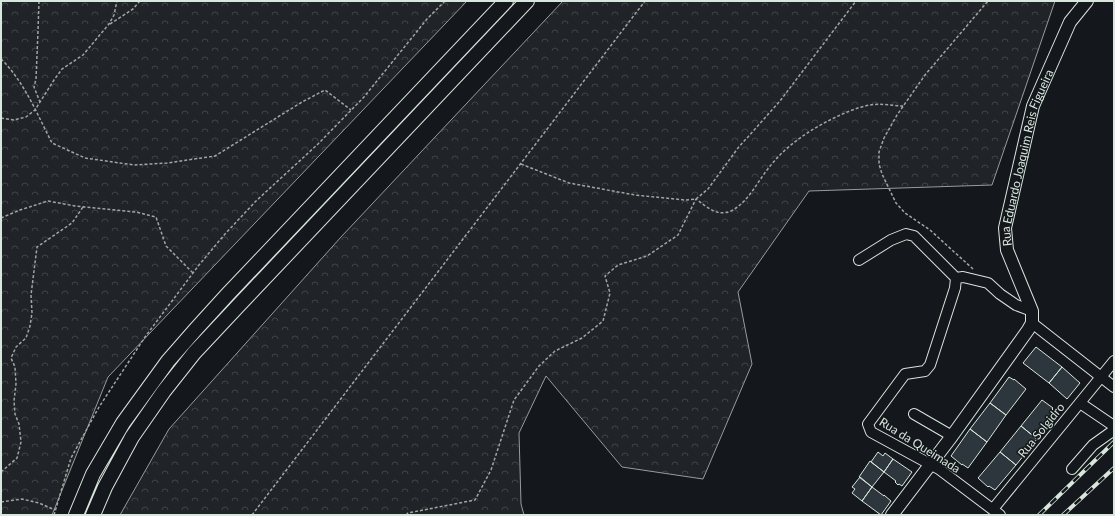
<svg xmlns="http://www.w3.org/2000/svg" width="1115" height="516" font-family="Lato,sans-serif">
  <defs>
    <pattern id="forest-crowns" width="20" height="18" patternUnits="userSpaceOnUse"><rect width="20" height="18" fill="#202428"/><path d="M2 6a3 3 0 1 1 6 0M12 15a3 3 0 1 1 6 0" fill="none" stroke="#404447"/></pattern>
  </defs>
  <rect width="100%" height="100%" fill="#14181c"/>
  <path fill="url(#forest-crowns)" stroke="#939e99" d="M1 1H467L108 377 52 515H1Z
    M563 1H1055L992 185 809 191 738 292 752 364 703 479 622 467 546 376 519 433 521 504 524 515H120L169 429 341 237Z"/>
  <path fill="#2c363c" stroke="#d8e6dc" d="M1036 347 1062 367 1049 383 1023 363Z
    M1062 367 1080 383 1067 399 1049 383Z
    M1009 377 1014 380V379L1026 389 1006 415 990 403Z
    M1042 400 1053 408 1052 409 1057 414 1037 439 1021 426Z
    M990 403 1006 415 987 442 970 429Z
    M1021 426 1037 439 1016 465 1000 452Z
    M970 429 987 442 968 468 962 464V465L951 456Z
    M878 452 883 456 885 453 893 459 884 472 871 462Z
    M1000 452 1016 465 995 490 989 486 988 487 978 478Z
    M893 459 912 472 902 486 899 484 898 485 895 482 896 481 884 472Z
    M870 461 884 472 872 487 859 477Z
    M860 477 872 487 862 501 852 493 855 489 852 487Z
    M872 487 884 496V495L891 501 881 515 862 501Z"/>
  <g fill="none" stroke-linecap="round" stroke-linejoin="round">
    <g stroke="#d8e6dc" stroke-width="12">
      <path id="minor" d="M859 260 891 240 906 234 914 236 956 278 955 288 930 365 925 371 905 374 868 424 871 432 939 469 1000 515
        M956 278 963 277 988 283 1000 294 1016 305 1032 311
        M1032 323 1114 387
        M1080 403 1114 426
        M914 414 952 436
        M1072 469 1093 445 1114 430
        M993 509 1114 361"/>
    </g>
    <g stroke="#d8e6dc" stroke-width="14">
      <g id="major">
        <path id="s1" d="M892 515 952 436 1028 330 1032 323V311L1007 250 1005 228 1033 106 1070 22 1087 1"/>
      </g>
    </g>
    <g stroke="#d8e6dc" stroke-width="16">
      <path id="highway" d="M76 515 93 474 123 423 168 361 196 329 227 295 506 1
        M93 515 105 487 132 437 164 391 194 353 238 306 527 1"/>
    </g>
    <path stroke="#9da8a2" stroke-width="1.5" stroke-dasharray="3 2" stroke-linecap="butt" d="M39 1 38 31 36 79 34 87 40 102
      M110 24 133 9 140 1
      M1 59C24 81 38 116 52 143L85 158 134 165 167 163 215 156 302 102 325 90 351 110
      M1 118 14 120 26 117 35 110 54 80 62 69 83 55 109 24 114 15 117 1
      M521 164 569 183 635 195 685 200 696 199 708 189 738 148 780 101 856 1
      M1 218 20 210 48 201 75 206 136 212 156 217 166 246 193 273
      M973 269 930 230 905 213 896 203 882 174 879 164V152L884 138 897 115 925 75 988 1
      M1 472 17 458 21 442 19 424 15 414 14 401 16 384 15 367 11 358 16 347 26 338 30 326 32 313 31 295 37 247 72 223 83 207
      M1 502 22 499 39 503 55 510
      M54 515 71 458 99 407 145 337 199 265 225 234 256 201 318 144 364 97 427 19 445 1
      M252 515 645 1
      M406 515 408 513 475 500 491 470 514 400 539 366 555 351 582 338 603 321 610 293 605 276 618 265 647 256 678 235 696 199C707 207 717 217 731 211 749 202 758 180 771 165 788 144 811 129 836 117 847 112 858 107 870 105 881 103 893 106 904 106"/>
    <use href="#minor" stroke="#14181c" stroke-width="10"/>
    <use href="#major" stroke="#14181c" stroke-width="12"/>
    <use href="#highway" stroke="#14181c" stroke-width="14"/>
    <g stroke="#d8e6dc" stroke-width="4">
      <path id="rail" d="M1039 515 1114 442
        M1063 515 1114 468"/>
    </g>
    <use href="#rail" stroke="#14181c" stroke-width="2.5" stroke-dasharray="8" stroke-linecap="butt"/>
  </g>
  <g text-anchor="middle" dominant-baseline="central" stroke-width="3" stroke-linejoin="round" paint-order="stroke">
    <g font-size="12" fill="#d8e6dc" stroke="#14181c">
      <text stroke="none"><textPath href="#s1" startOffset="411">Rua Eduardo Joaquim Reis Figueira</textPath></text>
      <text transform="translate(1041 430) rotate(-51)">Rua Solgidro</text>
      <text transform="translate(920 445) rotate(32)">Rua da Queimada</text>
    </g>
  </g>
  <rect width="1115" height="516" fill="none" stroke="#d8e6dc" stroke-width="4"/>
</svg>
